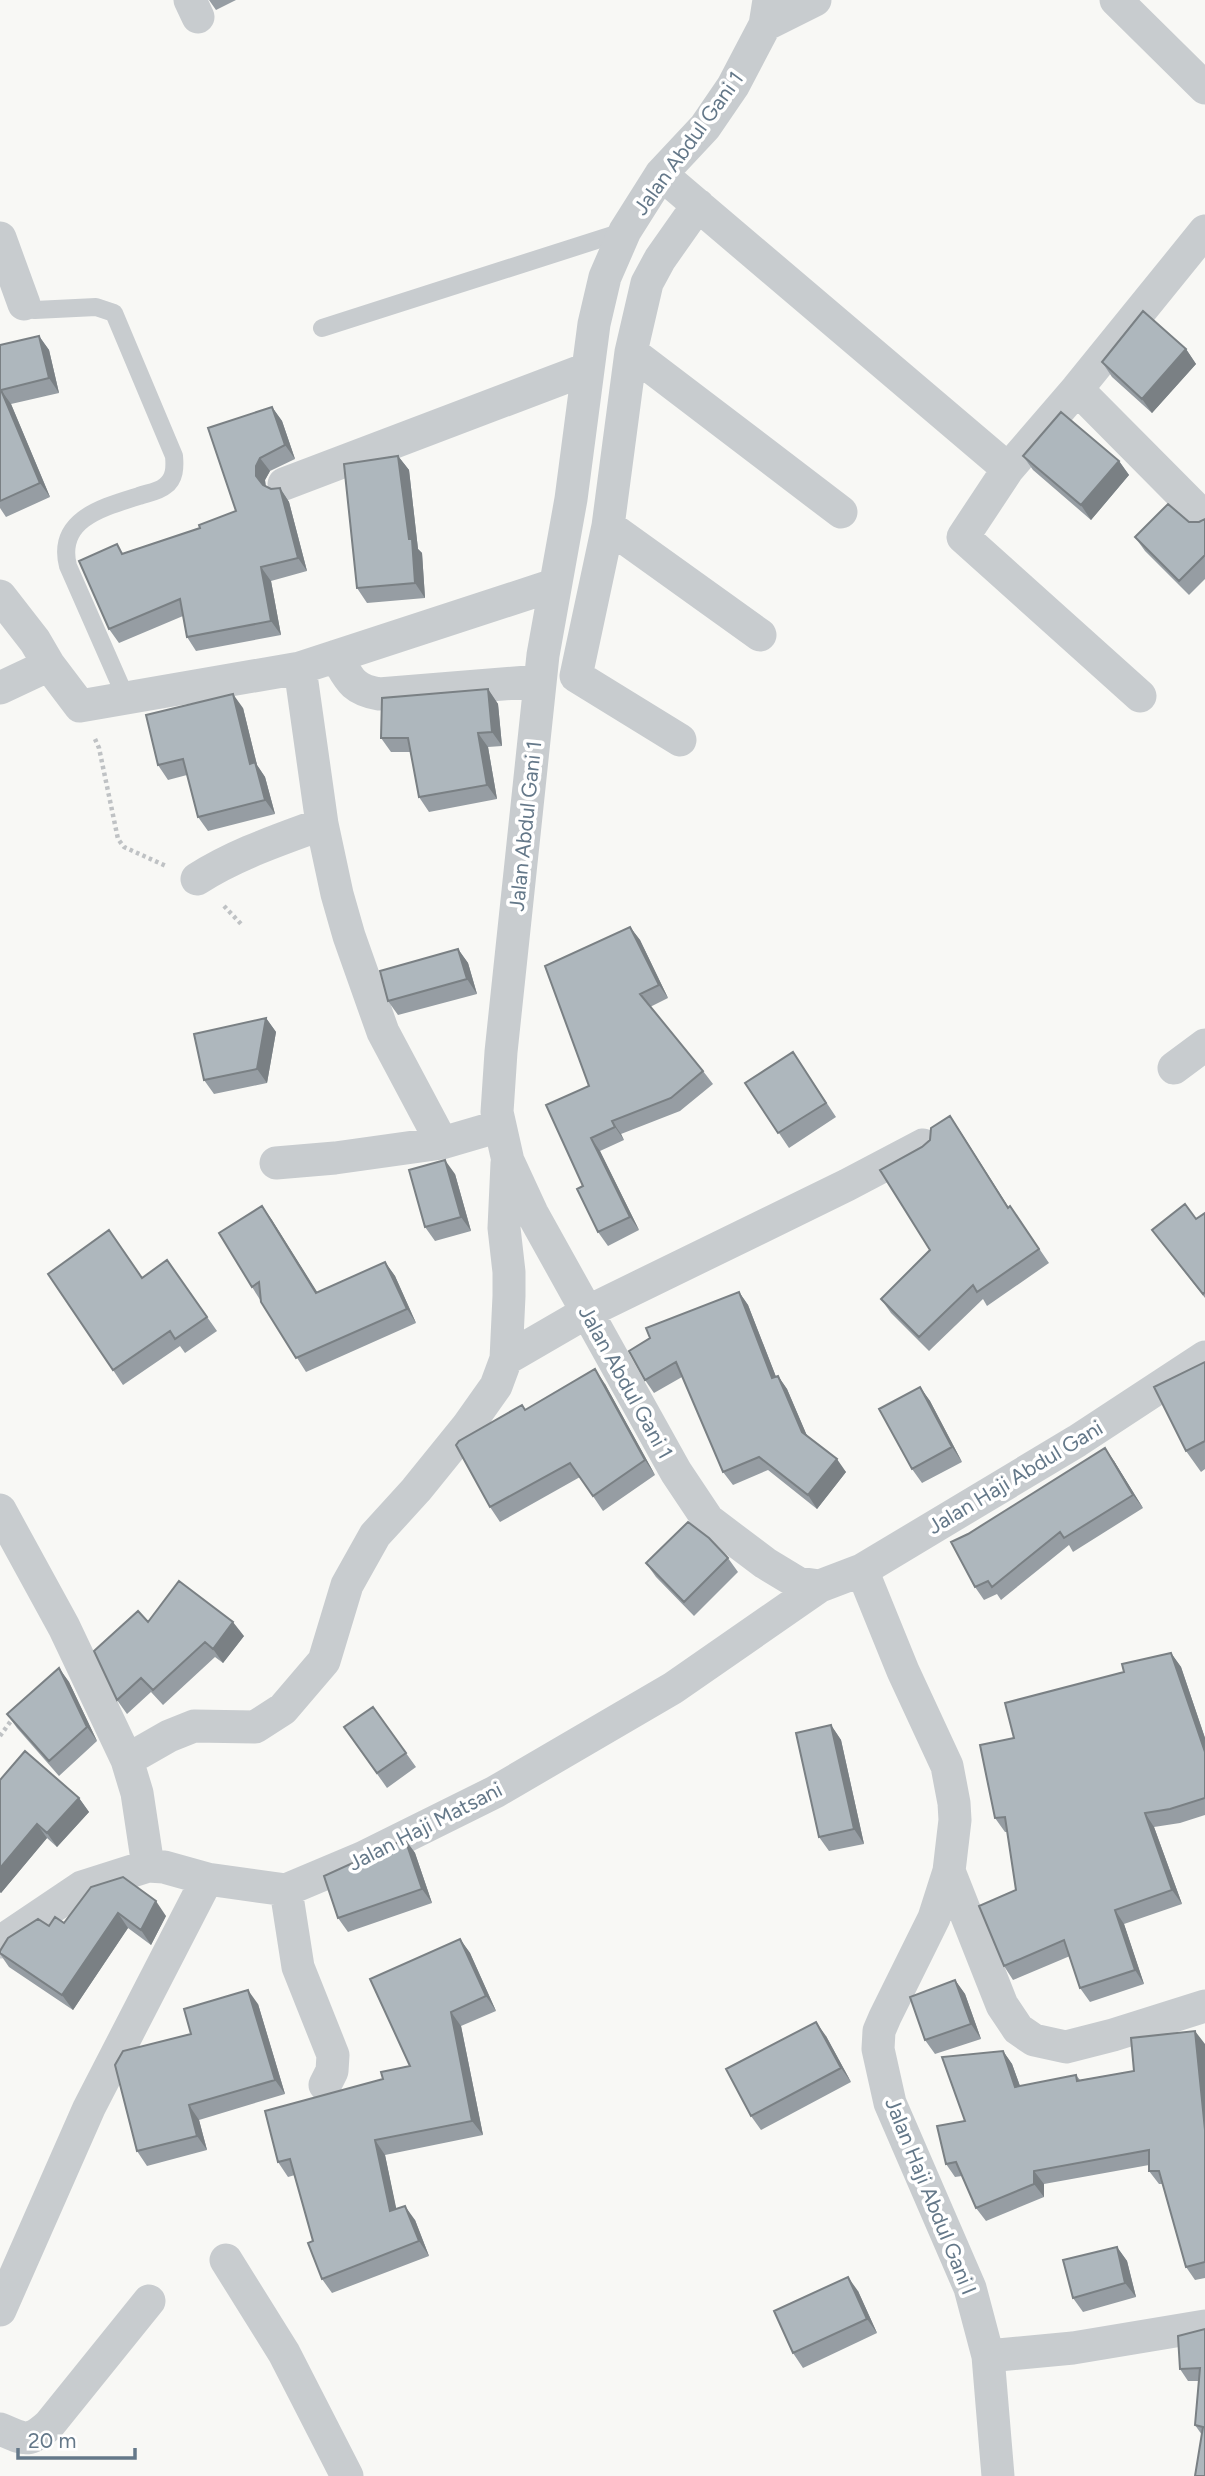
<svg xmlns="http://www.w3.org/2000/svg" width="1205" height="2476" font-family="Figtree,sans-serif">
  <rect width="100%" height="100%" fill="#f8f8f5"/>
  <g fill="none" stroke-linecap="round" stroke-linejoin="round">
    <path stroke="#bfc2c4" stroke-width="4.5" stroke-dasharray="3.5 3.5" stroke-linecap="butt" d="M95 739 99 748 118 839 124 847 166 866
      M224 906 243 926
      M0 1736 13 1718"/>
    <path stroke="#c8cccf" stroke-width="18" d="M24 304 28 309 35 310 96 307 114 313 174 456C175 467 175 479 165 486 158 492 147 493 139 496 104 507 56 519 68 566L126 698
      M322 328 625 231"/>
    <path stroke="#c8cccf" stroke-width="33" d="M190 0 198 17
      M769 0 765 25 733 86 705 127 661 174 625 231 605 277 594 324 571 499 543 655 501 1052 497 1112 508 1161 532 1213 676 1472 708 1520 765 1563 798 1583 820 1586
      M1116 0 1205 88
      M765 25 815 0
      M661 174 1008 469
      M0 238 24 304
      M631 352 841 512
      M1077 389 1205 518
      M284 484 587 369
      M608 526 760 635
      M0 596 35 641 49 665 80 706 300 668 554 585
      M336 656C349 678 351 689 379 694L540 681
      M300 668 322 824 337 894 349 936 383 1032 442 1143
      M0 688 49 665
      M1140 696 963 537 1008 469 1077 389 1205 231
      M680 740 576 676 608 526 631 352 647 283 660 259 698 205
      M197 879C236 854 279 840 322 824
      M1174 1068 1205 1045
      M276 1163 335 1158 442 1143 500 1126
      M506 1359 587 1312 847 1185 923 1145
      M0 1510 64 1627 127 1760 137 1793 148 1866
      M862 1570 903 1671 947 1766 954 1803 955 1820 949 1871 934 1918 885 2017 879 2031 878 2049 890 2103 970 2288 988 2356 998 2476
      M127 1760 169 1736 194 1726 255 1727 283 1709 324 1661 347 1585 375 1535 416 1490 467 1427 496 1386 506 1359 509 1296V1272L504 1228 507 1163
      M949 1871 1002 2005 1018 2029 1034 2040 1066 2047 1113 2035 1205 2006
      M286 1890 298 1967 333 2055 332 2071 325 2085
      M0 1942 82 1887 148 1866 164 1867 207 1879 286 1890 362 1858 495 1792 673 1688 820 1586 862 1570 1077 1441 1205 1357
      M226 2260 284 2353 347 2476
      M0 2310 89 2108 207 1879
      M988 2356 1073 2348 1205 2326
      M0 2429C24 2439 28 2444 49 2425L149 2301"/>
  </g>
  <path fill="#969da3" d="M209 0H236L216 10Z
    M39 336 49 350 59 393 11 404 50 497 6 517 0 508V345Z
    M1186 349 1196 364 1152 413 1112 377 1102 362Z
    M272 407 282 421 295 459 270 471 265 480 266 487 271 489 280 488 289 502 307 571 271 581 281 635 196 651 187 637 183 616 119 643 109 629 124 553 200 528 236 511Z
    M398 456 409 470 418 549 422 553 425 598 367 603 357 588Z
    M1023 456 1119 461 1129 475 1091 520 1033 470Z
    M1205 519V579L1189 595 1145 551 1135 537 1189 522H1199Z
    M488 689 498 704 502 746 488 747 497 799 429 812 419 797 411 752H391L381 738Z
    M243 708 257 765 265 777 275 814 208 831 198 817 187 775 168 780 158 765Z
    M630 927 640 940 668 998 650 1007 703 1071 713 1084 680 1111 621 1134 624 1140 600 1151 639 1230 608 1246 598 1232 583 1186 589 1086Z
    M458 949 468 963 477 994 398 1015 388 1001Z
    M266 1018 276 1032 267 1083 214 1094 204 1080Z
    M793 1052 836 1117 789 1148 745 1083Z
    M960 1131 1008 1208 1010 1206 1049 1263 987 1306 983 1299 929 1351 891 1313 881 1299 930 1250Z
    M455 1174 471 1231 435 1241 425 1227Z
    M262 1206 317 1293 385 1262 395 1276 416 1323 306 1372 252 1287Z
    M1205 1213V1298L1152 1230 1196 1219Z
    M167 1260 217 1331 185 1353 180 1346 123 1385 113 1370 142 1278Z
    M739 1292 748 1305 776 1377 778 1376 787 1389 807 1436 846 1472 817 1509 768 1470 733 1485 723 1472 682 1377 654 1393 645 1380Z
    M1205 1362V1469L1201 1472 1186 1451Z
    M605 1384 655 1475 603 1511 580 1477 500 1522 490 1507 525 1410Z
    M920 1387 930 1401 962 1462 922 1483 912 1469Z
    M1114 1461 1143 1508 1073 1552 1069 1545 1001 1600 997 1594 984 1600 975 1587 968 1534Z
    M728 1558 738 1572 694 1616 656 1577 646 1563Z
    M148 1622 244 1636 223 1663 215 1657 163 1705 151 1692 127 1714 117 1700Z
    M1171 1653 1181 1667 1205 1738V1815L1180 1823 1154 1827 1182 1904 1124 1924 1144 1984 1090 2002 1080 1988 1070 1956 1013 1980 1004 1966 1016 1890 1007 1832H1005L995 1818 1124 1672Z
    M59 1668 69 1682 97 1741 59 1776 17 1728 7 1714Z
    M373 1707 416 1767 387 1788 344 1727Z
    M831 1725 841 1740 864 1844 829 1851 819 1837Z
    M0 1780 79 1798 89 1812 57 1847 47 1838 1 1893 0 1892Z
    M405 1839 415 1853 432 1903 348 1932 338 1918Z
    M91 1887 166 1916 151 1945 128 1928 73 2010 9 1967 0 1954V1951L49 1926 64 1923Z
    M460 1939 470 1953 496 2011 461 2026 483 2135 385 2155 396 2209 415 2220 429 2256 332 2293 322 2279 313 2241 295 2175 288 2177 278 2162 383 2079 410 2066Z
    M955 1980 965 1994 981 2039 935 2054 925 2040Z
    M258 2004 285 2094 199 2120 207 2150 147 2166 137 2151 191 2034Z
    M826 2036 851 2082 761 2130 751 2116Z
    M1205 2044V2278L1195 2280 1186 2267 1163 2184H1159L1149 2171V2165L1044 2184V2197L986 2221 976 2208 962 2176 955 2177 946 2164 965 2121 1003 2051 1012 2064 1020 2086 1076 2075 1080 2080 1134 2071Z
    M1117 2247 1127 2261 1136 2297 1083 2312 1073 2298Z
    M858 2291 877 2333 803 2368 793 2353Z
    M1205 2329V2476L1202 2435 1195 2425 1199 2381H1188L1180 2369Z"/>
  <path fill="#7a8084" d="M39 336 49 350 59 393 49 378Z
    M1186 349 1196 364 1152 413 1142 399Z
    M1 390 11 404 50 497 40 483Z
    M272 407 282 421 295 459 285 445Z
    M398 456 409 470 418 549 422 553 425 598 415 583Z
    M260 458 270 471 265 480 266 490 256 476V466Z
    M1119 461 1129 475 1091 520 1081 505Z
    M280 488 289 502 307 571 298 558Z
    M261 567 271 581 281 635 271 621Z
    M488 689 498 704 502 746 492 732Z
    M233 694 243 708 257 765 265 777 275 814 265 800 250 764Z
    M478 733 488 747 497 799 487 785Z
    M630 927 640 940 668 998 659 985Z
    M458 949 468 963 477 994 467 979Z
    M266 1018 276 1032 267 1083 257 1069Z
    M950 1116 960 1131 1018 1222 1008 1208Z
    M612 1121 621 1134 624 1140 615 1127Z
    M591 1138 600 1151 639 1230 630 1217Z
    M445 1160 455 1174 471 1231 461 1217Z
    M262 1206 272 1220 326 1306 316 1293Z
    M385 1262 395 1276 416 1323 407 1309Z
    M739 1292 748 1305 782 1392 772 1378Z
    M595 1369 605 1384 655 1475 645 1460Z
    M778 1376 787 1389 811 1445 802 1432Z
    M920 1387 930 1401 962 1462 952 1447Z
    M1105 1448 1114 1461 1143 1508 1133 1495Z
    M837 1459 846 1472 817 1509 808 1495Z
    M233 1622 244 1636 223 1663 213 1649Z
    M1171 1653 1181 1667 1205 1738V1752Z
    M59 1668 69 1682 97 1741 87 1727Z
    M831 1725 841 1740 864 1844 854 1829Z
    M79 1798 89 1812 57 1847 47 1833Z
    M1145 1813 1154 1827 1182 1904 1172 1890Z
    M37 1824 47 1838 1 1893 0 1892V1868Z
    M405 1839 415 1853 432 1903 422 1889Z
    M156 1901 166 1916 151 1945 141 1930Z
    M1115 1910 1124 1924 1144 1984 1135 1970Z
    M118 1913 128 1928 73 2010 62 1995Z
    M460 1939 470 1953 496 2011 486 1996Z
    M955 1980 965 1994 981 2039 971 2024Z
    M248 1990 258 2004 285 2094 275 2080Z
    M451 2012 461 2026 483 2135 472 2121Z
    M816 2022 826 2036 851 2082 841 2068Z
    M1195 2031 1205 2044V2130Z
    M1003 2051 1012 2064 1025 2100 1015 2087Z
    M189 2105 199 2120 207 2150 197 2136Z
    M375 2140 385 2155 400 2226 390 2211Z
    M1034 2171 1044 2184V2197L1034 2184Z
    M405 2206 415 2220 429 2256 419 2241Z
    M1117 2247 1127 2261 1136 2297 1125 2283Z
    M848 2277 858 2291 877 2333 867 2319Z"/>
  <path fill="#aeb7bd" stroke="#7a8084" stroke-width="2" d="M1143 311 1186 349 1142 399 1102 362Z
    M39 336 49 378 1 390 40 483 0 501V345Z
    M272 407 285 445 260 458 256 466V476L263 485 271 489 280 488 298 558 261 567 271 621 187 637 180 599 109 629 79 561 117 544 122 554 200 528 199 525 236 511 208 428Z
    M1061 412 1119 461 1081 505 1023 456Z
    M398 456 409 539H412L415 583 357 588 344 464Z
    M1168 504 1189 522H1199L1205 519V555L1179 581 1135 537Z
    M488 689 492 732 478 733 487 785 419 797 408 738H381L382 698Z
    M233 694 250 764 255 762 265 800 198 817 183 759 158 765 146 715Z
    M630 927 659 985 640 994 703 1071 671 1098 612 1121 615 1127 591 1138 630 1217 598 1232 577 1189 583 1186 546 1105 589 1086 545 966Z
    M458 949 467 979 388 1001 380 971Z
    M266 1018 257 1069 204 1080 194 1034Z
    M793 1052 826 1103 778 1133 745 1083Z
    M950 1116 1008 1208 1010 1206 1039 1249 977 1292 973 1285 919 1337 881 1299 930 1250 880 1170 922 1147 930 1140 931 1128Z
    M445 1160 461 1217 425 1227 409 1170Z
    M1185 1204 1196 1219 1205 1213V1292L1203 1294 1152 1230Z
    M262 1206 316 1293 385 1262 407 1309 296 1358 261 1302 259 1282 252 1287 219 1233Z
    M109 1230 142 1278 167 1260 207 1317 175 1339 170 1331 113 1370 48 1274Z
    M739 1292 772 1378 778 1376 802 1432 837 1459 808 1495 759 1457 723 1472 676 1362 645 1380 629 1351 650 1338 646 1328Z
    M1205 1362V1441L1186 1451 1154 1387Z
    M595 1369 645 1460 593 1496 570 1463 490 1507 456 1445 459 1441 522 1405 525 1410Z
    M920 1387 952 1447 912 1469 879 1409Z
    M1105 1448 1133 1495 1064 1538 1060 1532 992 1587 988 1581 975 1587 951 1542 968 1534Z
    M688 1522 709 1538 728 1558 684 1602 646 1563Z
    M179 1581 233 1622 213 1649 205 1642 153 1690 141 1678 117 1700 94 1651 138 1611 148 1622Z
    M1171 1653 1205 1752V1798L1170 1809 1145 1813 1172 1890 1115 1910 1135 1970 1080 1988 1064 1940 1004 1966 979 1906 1016 1890 1005 1817 995 1818 980 1745 1014 1738 1005 1703 1124 1672 1122 1664Z
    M59 1668 87 1727 49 1761 7 1714Z
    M373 1707 406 1753 377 1773 344 1727Z
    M831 1725 854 1829 819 1837 796 1733Z
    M25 1751 79 1798 47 1833 37 1824 0 1868V1780Z
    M405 1839 422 1889 338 1918 324 1876Z
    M123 1877 156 1901 141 1930 118 1913 62 1995 0 1953V1951L8 1938 38 1919 49 1926 55 1917 64 1923 91 1887Z
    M460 1939 486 1996 451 2012 472 2121 375 2140 390 2211 405 2206 419 2241 322 2279 308 2243 313 2241 290 2159 278 2162 265 2111 383 2079 381 2072 410 2066 370 1979Z
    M955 1980 971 2024 925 2040 910 1997Z
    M248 1990 275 2080 189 2105 197 2136 137 2151 115 2065 123 2051 191 2034 184 2009Z
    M816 2022 841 2068 751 2116 726 2069Z
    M1195 2031 1205 2130V2262L1186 2267 1159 2171H1149V2150L1034 2171V2184L976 2208 956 2162 946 2164 937 2126 965 2121 942 2057 1003 2051 1015 2087 1076 2075 1077 2081 1134 2071 1131 2038Z
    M1117 2247 1125 2283 1073 2298 1063 2260Z
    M848 2277 867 2319 793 2353 774 2311Z
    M1205 2329V2476H1195L1203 2427 1195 2425 1200 2368 1180 2369 1178 2336Z"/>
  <g text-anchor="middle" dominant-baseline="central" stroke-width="7" stroke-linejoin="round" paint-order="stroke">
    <g font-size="21" fill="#647889" stroke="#fff">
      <text transform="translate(688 143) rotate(-54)">Jalan Abdul Gani 1</text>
      <text transform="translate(525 826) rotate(-84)">Jalan Abdul Gani 1</text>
      <text transform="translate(626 1382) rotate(61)">Jalan Abdul Gani 1</text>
      <text transform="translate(1015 1477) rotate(-31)">Jalan Haji Abdul Gani</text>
      <text transform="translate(425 1826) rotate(-27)">Jalan Haji Matsani</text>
      <text transform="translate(931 2196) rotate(68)">Jalan Haji Abdul Gani I</text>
    </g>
  </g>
  <path d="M18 2448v10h117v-10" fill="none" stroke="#647889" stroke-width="3.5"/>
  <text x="28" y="2448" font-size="21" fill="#647889" stroke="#ffffff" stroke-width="5" paint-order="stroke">20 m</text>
</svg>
